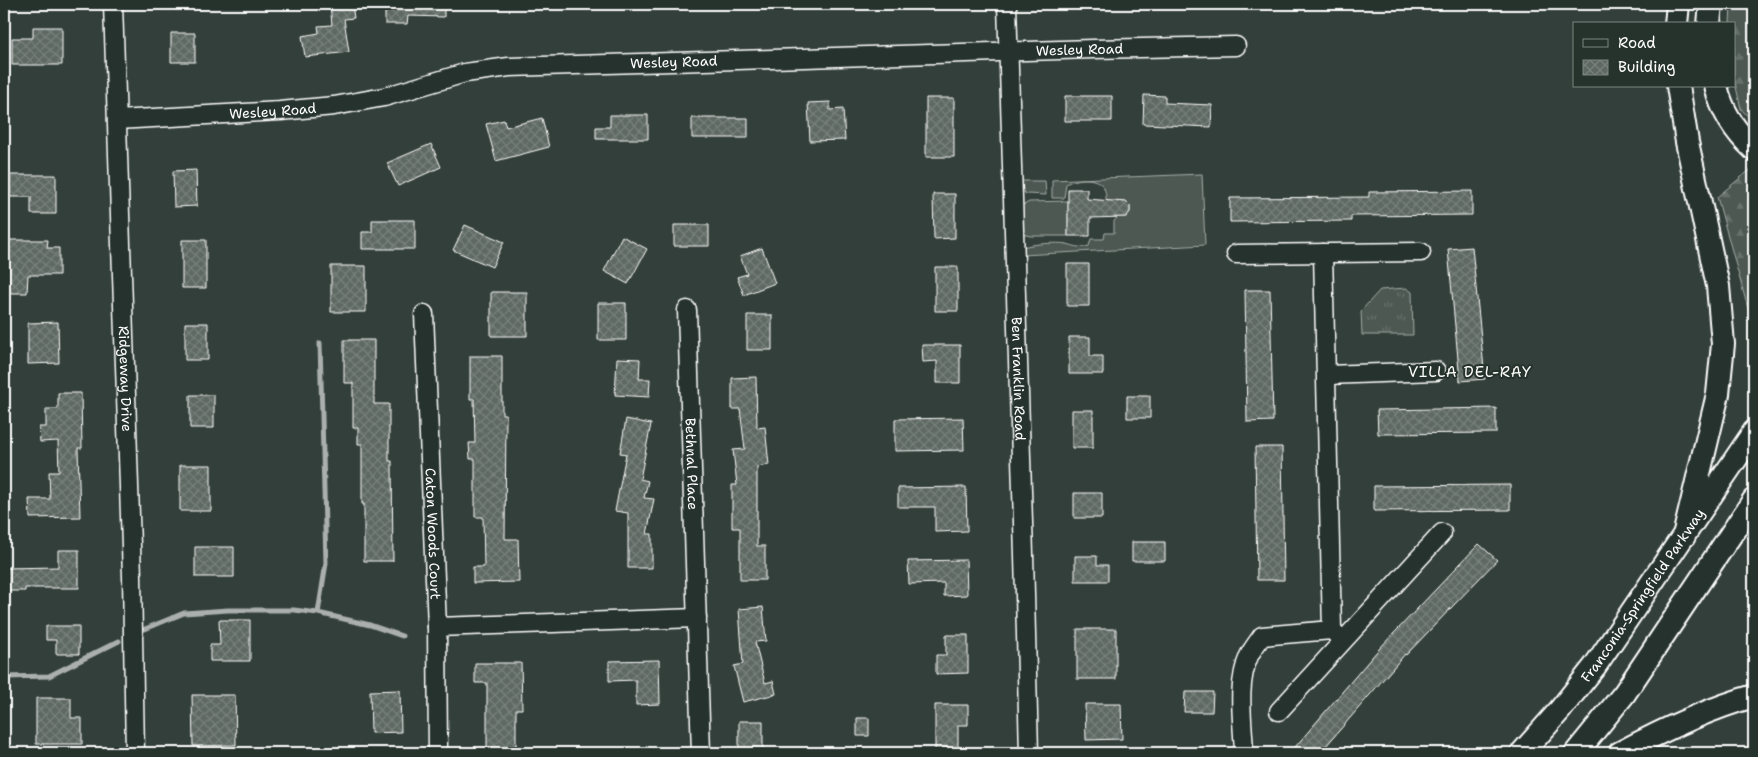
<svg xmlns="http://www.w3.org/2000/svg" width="1758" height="757" font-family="'Shantell Sans',sans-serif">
  <defs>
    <pattern id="forest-firs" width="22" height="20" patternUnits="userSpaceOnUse" patternTransform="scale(1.25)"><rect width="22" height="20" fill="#4d5853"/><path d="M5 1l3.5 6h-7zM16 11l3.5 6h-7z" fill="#68716d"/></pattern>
    <pattern id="park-tufts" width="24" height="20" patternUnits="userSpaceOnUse" patternTransform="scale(1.25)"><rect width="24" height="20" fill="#4d5853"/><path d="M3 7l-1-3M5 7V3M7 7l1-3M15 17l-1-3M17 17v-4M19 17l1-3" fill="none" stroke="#68716d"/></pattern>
    <pattern id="building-cross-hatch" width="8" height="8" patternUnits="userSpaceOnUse" patternTransform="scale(1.25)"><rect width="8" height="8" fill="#5f6964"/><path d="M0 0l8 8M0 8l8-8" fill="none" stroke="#77807b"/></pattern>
  </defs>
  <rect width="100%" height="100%" fill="#333f3a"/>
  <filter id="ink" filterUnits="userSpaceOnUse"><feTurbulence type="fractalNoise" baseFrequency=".02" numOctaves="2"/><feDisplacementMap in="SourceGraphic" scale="10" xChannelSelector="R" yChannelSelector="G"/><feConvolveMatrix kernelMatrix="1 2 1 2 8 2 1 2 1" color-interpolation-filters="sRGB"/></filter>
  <g filter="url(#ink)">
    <path fill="#4d5853" stroke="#a6aca9" d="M1202 174 1205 245 1022 255 1023 247C1031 244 1058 242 1067 244 1075 246 1080 249 1089 246L1091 239H1104L1105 233H1114V221L1118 217H1126L1130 212V206L1126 202H1119L1106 207C1106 200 1107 189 1101 184 1092 176 1075 179 1066 184L1064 198H1052V180Z
      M1021 181H1045L1046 195 1026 194 1022 191Z
      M1068 201V236H1030L1023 234 1022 206 1029 202Z"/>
    <path fill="url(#forest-firs)" stroke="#a6aca9" d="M1731 4H1754V123L1741 109 1734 78V24H1730Z
      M1750 170 1754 171V330L1717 197Z"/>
    <path fill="url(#park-tufts)" stroke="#a6aca9" d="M1406 288 1412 292 1413 335H1362L1361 311 1380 290Z"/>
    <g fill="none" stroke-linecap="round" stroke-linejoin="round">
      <path stroke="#abb0ae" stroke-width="5" d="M318 613 326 563 320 343
        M145 629 184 613 228 610H294L318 613 370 625 402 636
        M4 677 49 676 119 641"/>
    </g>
    <path fill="url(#building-cross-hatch)" stroke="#fff" d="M330 4H352L354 18 344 19 349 52 305 57 302 36 319 33 318 26 332 25Z
      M385 4H444V17L408 16 407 24H385Z
      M33 27H62V65H12V38H33Z
      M171 33H195V62H171Z
      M1144 95 1165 96V103L1212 105 1211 127 1143 124Z
      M1065 96H1112V121H1065Z
      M926 98H954V157H926Z
      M830 102V110L843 109 845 140 810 141 808 103Z
      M610 115H648V139H596V127H610Z
      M542 118 549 147 496 161 486 124 504 120 506 127Z
      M692 118H748V138H692Z
      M431 144 441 167 398 186 387 163Z
      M196 170 197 206 174 207 173 171Z
      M10 175H56V214H31V197H10Z
      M1068 189H1087V199L1126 202 1130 206V212L1126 217 1090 218V236H1068Z
      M1472 191V215L1351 216V221L1230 222V198L1369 197V192Z
      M933 194H955V238L934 239Z
      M372 220H415V249H362V232H372Z
      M465 225 504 242 492 267 453 250Z
      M674 225H709V246H674Z
      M622 236 647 249 628 284 604 271Z
      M4 240H48L47 248H59V275H28L27 293H4Z
      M182 240H206V288H182Z
      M1472 247 1485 379 1460 381 1448 249Z
      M762 248 775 283 744 295 737 277 747 274 740 256Z
      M1067 264H1089V306H1067Z
      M331 266H366V312H331Z
      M935 267H958V311H935Z
      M1245 290H1270L1273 421 1247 422Z
      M491 292H527V336H491Z
      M598 303H626V340H598Z
      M747 315H772V350H747Z
      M58 322 59 363 28 364V323Z
      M185 323H208V360H185Z
      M1069 337H1090V356H1103V374H1069Z
      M344 340H374V404H389V461H392L393 561H364V504H362V444H358V428H353V383H344Z
      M922 345H960V383H937V361L923 362Z
      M470 356H502V414H506L505 539H518L519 582 473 583V567H484L483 517H475V459H470L469 443H475L474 399H470Z
      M617 358 640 359 639 379H650L649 397 615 395Z
      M756 377 757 428 765 427 769 465 757 467V546H765V580H740V528H732V485H737L733 450 745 449 740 409H732V378Z
      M58 393H81L82 448H78L80 517 30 518 29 499H50L49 472H59L58 441 40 442 39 427H46V409H58Z
      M190 395H214V428H190Z
      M1127 396H1150V418H1127Z
      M1496 408V433L1378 434 1377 410Z
      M1072 410H1093V448H1072Z
      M963 418 964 450 895 451V419Z
      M626 419 651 424 640 479 648 481 644 498 654 499 647 534H652V568H628V513L615 511 626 454 620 453Z
      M1255 447H1282L1284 580H1257Z
      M180 465H211V511H180Z
      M1510 485V510L1374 511V486Z
      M966 487 967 531 935 532V507H898V488Z
      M1074 493H1102V518H1074Z
      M1132 542H1165V561H1132Z
      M1479 544 1497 560 1406 655 1405 654 1320 753H1290L1378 650Z
      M195 547H234V577H195Z
      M58 550H79V588H25V591H4V568L58 567Z
      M1075 556H1097V565H1108V581H1075Z
      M966 560 967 595 944 596V583L909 584 908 561Z
      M763 607 766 641 755 642 765 683 773 681 776 694 743 702 734 666 743 664 739 609Z
      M219 620H250V661H210V645H220Z
      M46 626H79V654H56V640H46Z
      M1077 629H1116V679H1077Z
      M946 635H968V673L936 674V655H946Z
      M659 660 660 704 636 705V680L609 681V661Z
      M475 663H521L522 709H516V753H487V683H475Z
      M400 690 401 732 371 733 370 691Z
      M1185 692H1213L1212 712H1184Z
      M192 695H235L236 745 193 746Z
      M36 698H71V718H82V744H36Z
      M1085 704H1121L1122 739 1086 740Z
      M935 705H968V725H958V753H935Z
      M857 718H869V736H857Z
      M739 721H763V751H739Z"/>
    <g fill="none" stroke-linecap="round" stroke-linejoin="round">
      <g stroke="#fff" stroke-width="21">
        <g id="minor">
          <path id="s1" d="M113 4 132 576 135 753"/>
          <path id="s2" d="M1007 4 1024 555 1029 753"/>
          <path id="s3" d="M117 120 280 111 334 106 384 97 465 73 509 67 1093 49 1236 46"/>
          <path d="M1323 253 1332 630 1342 640"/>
          <path d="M1236 254 1421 252"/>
          <path id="s4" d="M687 310 701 753"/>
          <path id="s5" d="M424 314 437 627 438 753"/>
          <path d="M1327 375 1436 371"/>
          <path d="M437 627 697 618"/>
          <path d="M1279 711 1442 533"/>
          <path d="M1244 753C1243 722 1236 685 1249 656 1252 649 1258 642 1262 636L1332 630"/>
        </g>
      </g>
      <g stroke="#fff" stroke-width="26">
        <g id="major">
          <path d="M1676 24 1678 4"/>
          <path d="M1709 24 1711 4"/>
          <path d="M1678 86 1687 142 1718 286 1723 344 1718 394 1684 536"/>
          <path d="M1716 86C1722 111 1735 132 1754 149"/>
          <path id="s6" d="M1522 753 1560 710 1595 666 1754 432"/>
          <path d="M1576 753 1624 694 1754 500"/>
          <path d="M1620 753C1663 730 1707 709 1754 696"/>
        </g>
      </g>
      <use href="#minor" stroke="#26332d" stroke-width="18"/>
      <use href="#major" stroke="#26332d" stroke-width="22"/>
    </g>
  </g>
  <g text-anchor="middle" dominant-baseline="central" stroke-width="4" stroke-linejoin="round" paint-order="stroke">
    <g font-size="14" fill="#fff" stroke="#26332d">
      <text stroke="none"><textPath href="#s3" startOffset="968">Wesley Road</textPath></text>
      <text stroke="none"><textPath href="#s3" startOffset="562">Wesley Road</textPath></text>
      <text stroke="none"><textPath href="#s3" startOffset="156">Wesley Road</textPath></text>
      <text stroke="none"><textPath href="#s1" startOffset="375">Ridgeway Drive</textPath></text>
      <text stroke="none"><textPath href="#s2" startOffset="375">Ben Franklin Road</textPath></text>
      <text stroke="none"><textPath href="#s4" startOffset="154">Bethnal Place</textPath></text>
      <text stroke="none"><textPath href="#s5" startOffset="220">Caton Woods Court</textPath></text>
      <text stroke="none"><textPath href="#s6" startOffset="199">Franconia-Springfield Parkway</textPath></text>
    </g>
    <g font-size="15" letter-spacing="1" fill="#fff" stroke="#26332d">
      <text x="1470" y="372">VILLA DEL-RAY</text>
    </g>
  </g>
  <rect width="1758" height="757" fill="none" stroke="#26332d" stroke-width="20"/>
  <rect x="10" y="10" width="1738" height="737" fill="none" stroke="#fff" stroke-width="2" filter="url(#ink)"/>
  <rect x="1573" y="22" width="162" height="65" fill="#26332d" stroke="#7d8581"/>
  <rect x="1583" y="39" width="25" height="8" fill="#26332d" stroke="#7d8581"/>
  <text x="1618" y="48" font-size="15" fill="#ffffff">Road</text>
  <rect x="1583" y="60" width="25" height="15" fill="url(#building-cross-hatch)" stroke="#7d8581"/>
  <text x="1618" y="72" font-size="15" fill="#ffffff">Building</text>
</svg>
